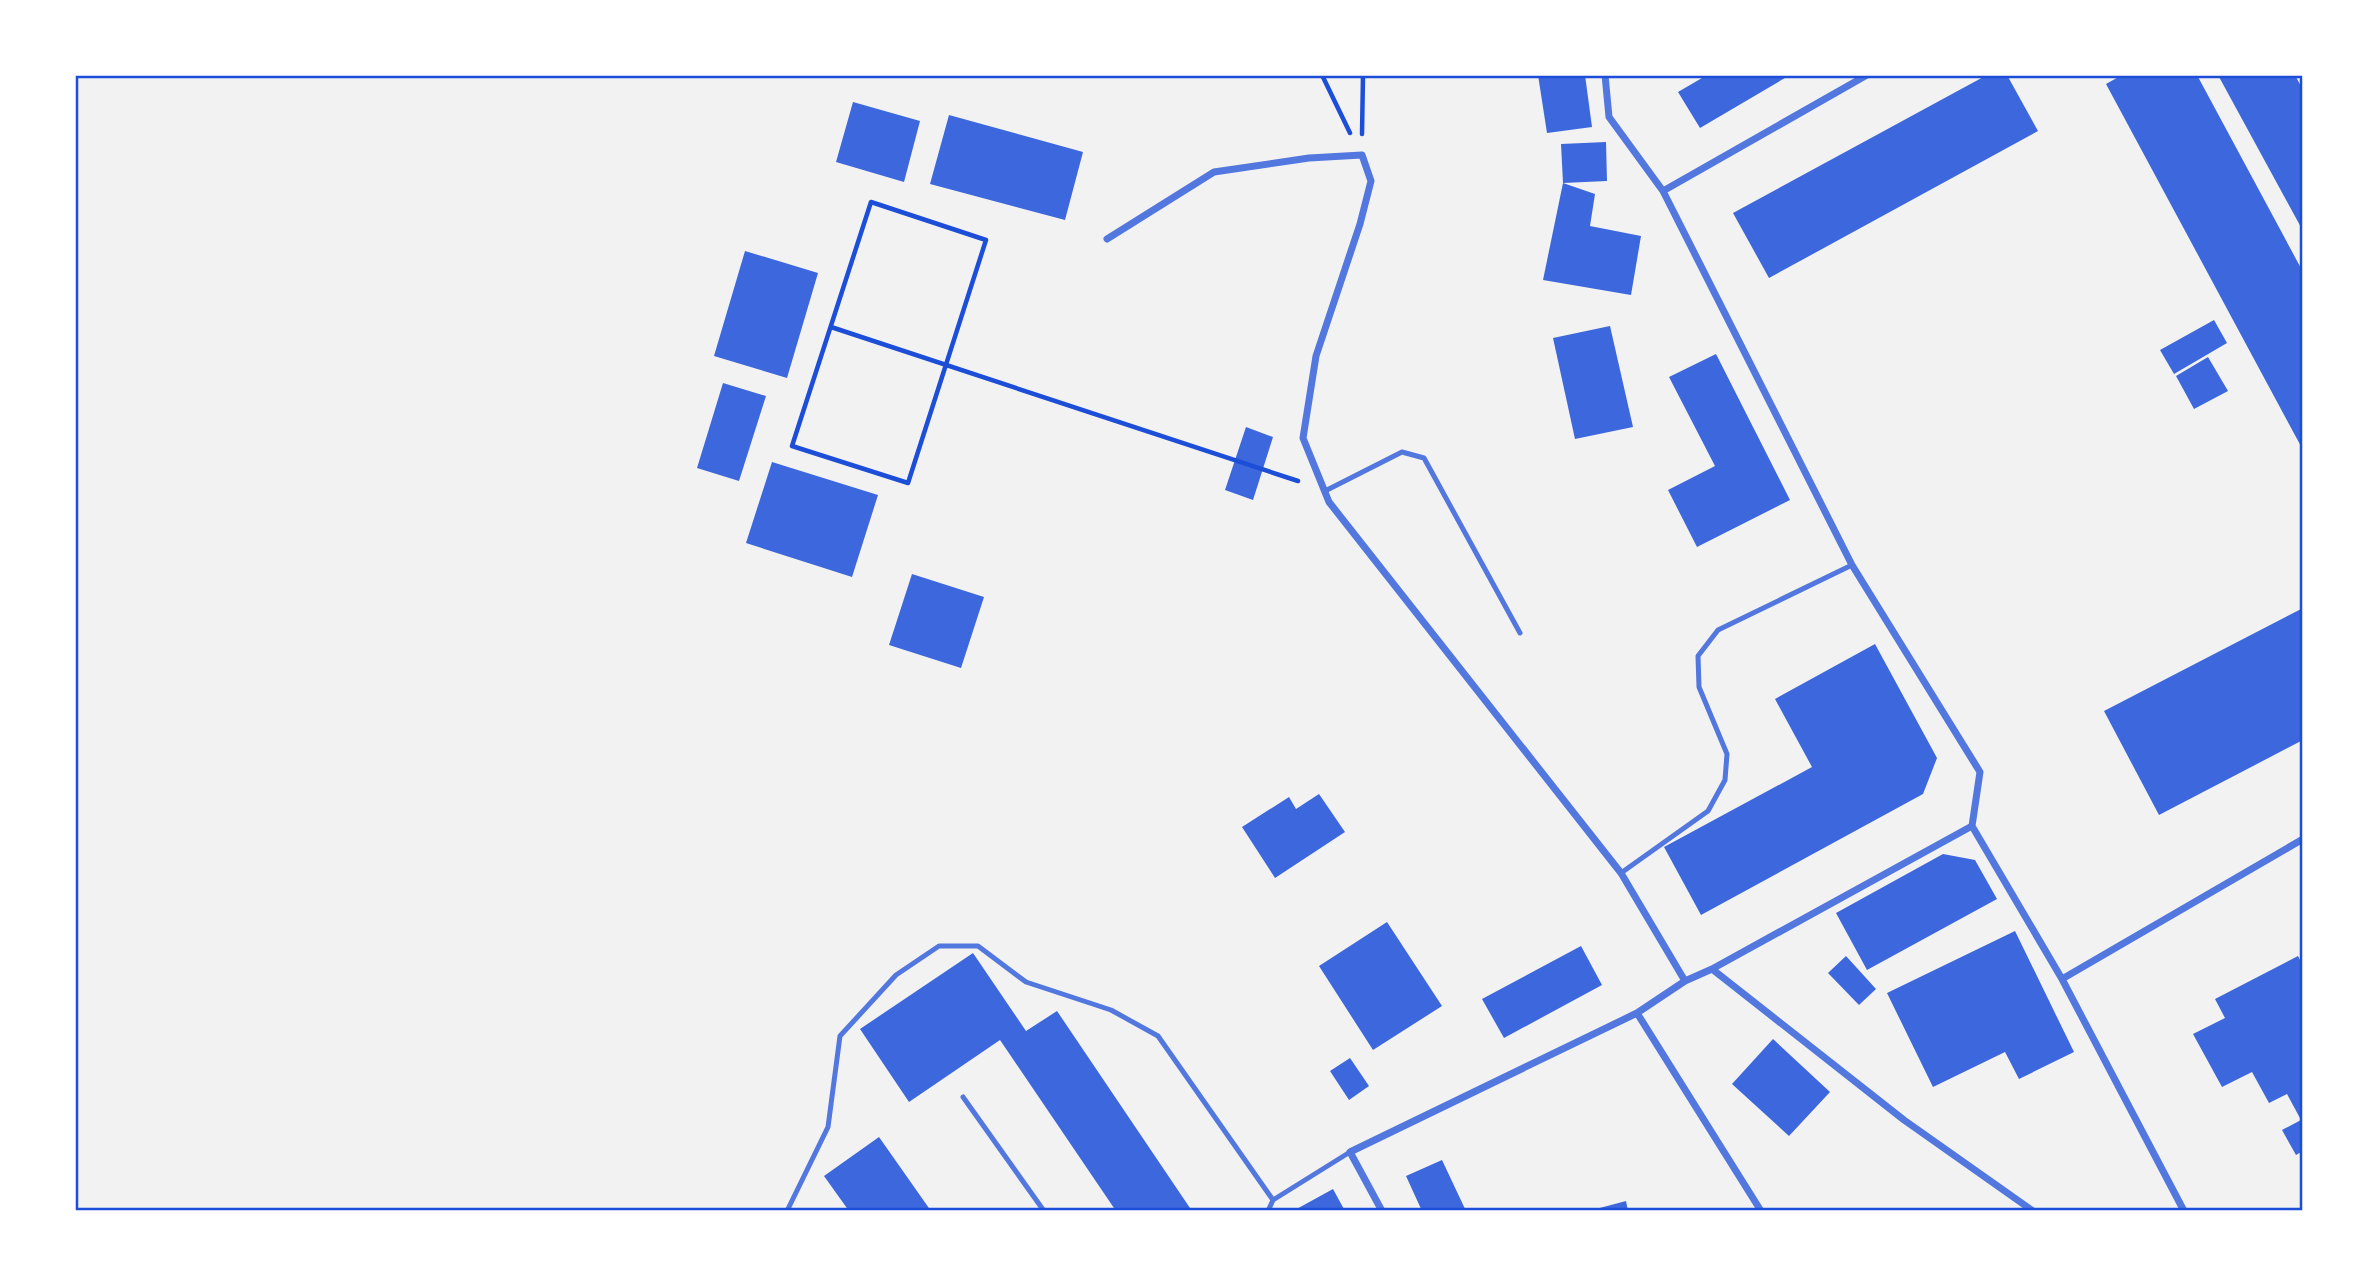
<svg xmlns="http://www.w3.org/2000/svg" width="2378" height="1286" font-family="Figtree,sans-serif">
  <rect width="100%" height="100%" fill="#f2f2f2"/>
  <path fill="#3d67dc" d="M1538 75H1585L1592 127 1547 133Z
    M1701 75H1790L1700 128 1678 92 1702 78Z
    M1987 75H2007L2038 131 1769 278 1733 213Z
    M2122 75H2197L2303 272V450L2106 84Z
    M2218 75H2295L2303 90V231Z
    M853 102 920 121 904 182 836 162Z
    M949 115 1083 152 1065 220 930 184Z
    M1606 142 1607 181 1563 183 1561 144Z
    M1563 183 1595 194 1590 226 1641 236 1631 295 1543 280Z
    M745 251 818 273 787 378 714 356Z
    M2214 320 2227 343 2174 374 2160 350Z
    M1610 326 1633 427 1575 439 1553 338Z
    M1716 354 1790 500 1697 547 1668 490 1715 466 1669 377Z
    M2208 357 2228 391 2194 409 2176 376Z
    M723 383 766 396 739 481 697 468Z
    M1246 427 1273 437 1253 500 1225 490Z
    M772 462 878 495 852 577 746 543Z
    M912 574 984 597 961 668 889 645Z
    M2303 608V740L2159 815 2104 711Z
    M1875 644 1937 758 1923 794 1701 915 1664 847 1812 767 1775 699Z
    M1319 794 1345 832 1275 878 1242 827 1289 797 1296 809Z
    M1943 854 1975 860 1997 899 1867 970 1836 913Z
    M1387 922 1442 1006 1373 1050 1319 966Z
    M2015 931 2074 1052 2019 1079 2005 1052 1933 1087 1887 993Z
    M1581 946 1602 985 1504 1038 1482 999Z
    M973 953 1026 1031 1057 1011 1192 1211H1116L1000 1040 909 1102 860 1029Z
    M1846 956 1876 989 1859 1005 1828 973Z
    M2298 956 2303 966V1151L2296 1155 2282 1130 2301 1120 2287 1094 2269 1103 2252 1072 2222 1087 2193 1034 2225 1018 2215 999Z
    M1773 1039 1830 1092 1789 1136 1732 1084Z
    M1350 1058 1369 1086 1349 1100 1330 1071Z
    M879 1137 931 1211H849L824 1176Z
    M1442 1160 1466 1211H1422L1406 1176Z
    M1333 1189 1345 1211H1293Z
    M1626 1201 1628 1211H1593L1592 1210Z"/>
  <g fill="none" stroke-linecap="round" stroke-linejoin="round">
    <path stroke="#1d4ed8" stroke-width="4.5" d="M1322 75 1350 133
      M1362 134 1363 75
      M871 202 986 240 908 483 792 446Z
      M831 327 1298 481"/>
    <path stroke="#5277de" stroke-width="5" d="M1325 491 1402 452 1424 458 1520 633
      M1621 873 1708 811 1725 780 1727 754 1699 687 1698 656 1718 630 1852 565
      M963 1097 1044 1211
      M787 1211 828 1127 840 1036 896 975 939 946H978L1026 982 1111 1010 1158 1036 1273 1200
      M1268 1211 1273 1200 1350 1152"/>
    <path stroke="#5277de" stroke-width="7" d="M1605 75 1609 117 1663 191 1852 565 1980 772 1972 826 2062 979 2184 1211
      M1663 191 1867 75
      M1107 239 1214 172 1309 158 1362 155 1371 181 1360 224 1316 356 1303 438 1329 502 1621 873 1685 981
      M1712 969 1904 1120 2033 1211
      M2062 979 2303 839
      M1637 1013 1761 1211
      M1382 1211 1350 1152 1637 1013 1685 981 1712 969 1972 826"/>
  </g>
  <rect width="2378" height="1286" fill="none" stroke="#ffffff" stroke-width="154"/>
  <rect x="77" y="77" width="2224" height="1132" fill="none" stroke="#1d4ed8" stroke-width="2.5"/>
</svg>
